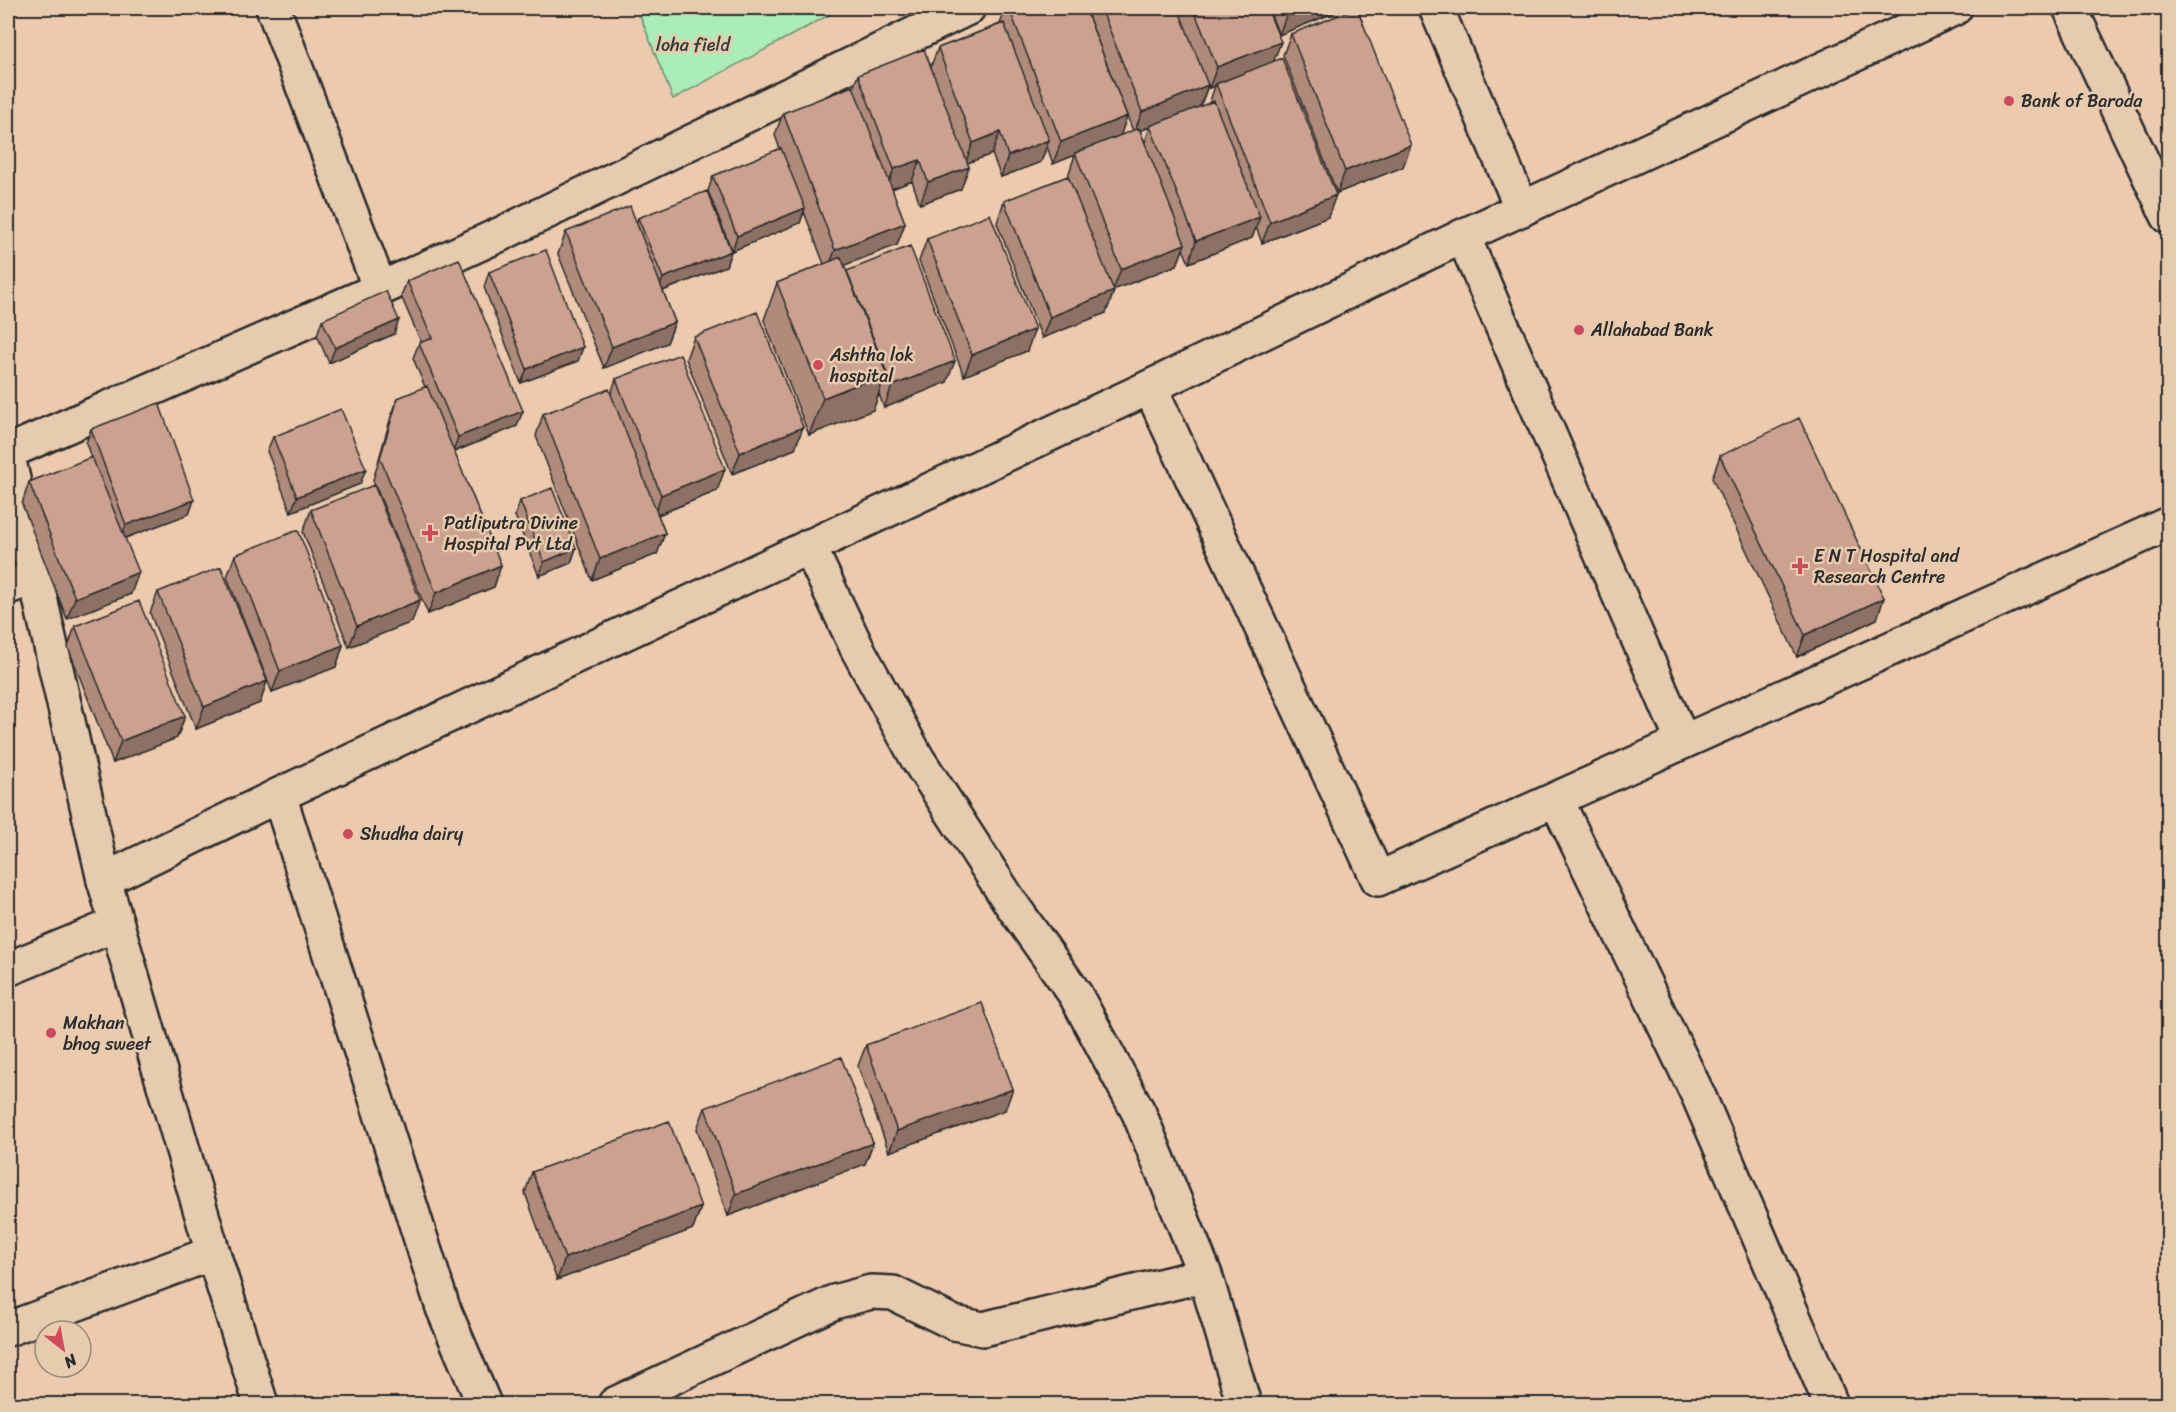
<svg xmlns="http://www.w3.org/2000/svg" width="2176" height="1412" font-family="Sriracha,sans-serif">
  <rect width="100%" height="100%" fill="#ebcaae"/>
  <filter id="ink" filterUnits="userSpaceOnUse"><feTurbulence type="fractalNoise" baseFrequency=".0167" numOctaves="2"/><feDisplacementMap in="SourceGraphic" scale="12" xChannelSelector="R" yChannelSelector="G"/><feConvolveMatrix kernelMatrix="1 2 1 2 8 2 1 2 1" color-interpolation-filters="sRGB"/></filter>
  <g filter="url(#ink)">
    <path fill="#a9edb8" stroke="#6a8c72" stroke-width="1.5" d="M637 8H842L673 99Z"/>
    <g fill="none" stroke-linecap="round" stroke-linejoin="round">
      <g stroke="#2b2b2b" stroke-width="38">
        <path id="street" d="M273 8 380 289
          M1436 8 1522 209
          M2070 8 2168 216
          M1463 236 1683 742
          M1150 387 1378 879 2168 524
          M8 452 380 289 501 234 968 8
          M8 457 104 880
          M809 546 857 648 917 758 1010 902 1075 994 1139 1113 1205 1275 1244 1404
          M8 587 34 578
          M279 795 443 1308 484 1404
          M1556 799 1699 1097 1831 1404
          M8 969 117 924
          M8 1329 213 1253
          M615 1404 834 1302 871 1292 893 1293 954 1323 983 1329 1205 1275"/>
      </g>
      <g stroke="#2b2b2b" stroke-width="38">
        <path id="secondary" d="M261 1404 213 1253 104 880 279 795 1150 387 1463 236 1955 8"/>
      </g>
      <use href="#street" stroke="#e6cbae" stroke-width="33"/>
      <use href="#secondary" stroke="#e6cbae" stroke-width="33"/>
    </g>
    <path fill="#af8b7c" stroke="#2b2b2b" stroke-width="1.5" fill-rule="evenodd" d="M1006 8H1085L1127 116 1120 136 1133 131 1085 8H1267L1274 61 1328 217 1262 243 1256 227 1252 238 1189 263 1183 249 1177 265 1113 290 1114 291 1106 313 1042 338 997 223 1004 201 1068 176 1075 155 1053 164 1047 146 1041 162 1001 177 992 154 967 163 961 189 920 204 912 181 892 189 905 223 897 245 844 265 846 272 947 382 884 408 879 394 873 410 809 435 764 320 777 283 824 264 804 212 800 223 732 251 708 191 713 176 780 149 775 135 783 113 853 88 858 75 931 66 938 48 1000 24ZM1208 86 1209 88 1215 86 1209 104 1200 107ZM1150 127 1145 142 1140 131Z
      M1268 8H1344L1343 9 1279 35Z
      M1291 34 1403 167 1337 193 1283 55Z
      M638 218 731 251 726 266 663 291 675 322 667 343 604 368 558 254 566 232 636 224Z
      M927 239 1027 351 964 376 919 261Z
      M489 272 583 347 578 361 521 383 484 287Z
      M407 281 517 426 454 452 501 565 494 587 428 614 373 480 390 420 398 398 425 387 413 358 419 343 421 342 401 296Z
      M322 320 394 334 329 363 317 335Z
      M694 337 795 449 732 474 686 359Z
      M616 379 717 491 658 515 665 533 657 554 592 580 536 436 543 414 611 394Z
      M91 429 194 500 189 514 125 538 131 594 67 619 22 504 29 482 91 458 86 443Z
      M273 437 360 484 291 512 267 451Z
      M1720 456 1877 619 1797 657 1712 478Z
      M520 501 576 548 571 563 539 576 515 516Z
      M311 510 412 622 349 647 303 532Z
      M235 555 343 645 336 667 272 692 227 577Z
      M158 592 267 681 260 703 196 729 150 613Z
      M75 626 185 716 177 738 113 763 68 647Z
      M866 1045 1005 1110 889 1152 858 1066Z
      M705 1108 873 1143 865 1164 728 1216 697 1129Z
      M532 1172 701 1207 693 1229 557 1280 525 1193Z"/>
    <path fill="#8e7165" stroke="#2b2b2b" stroke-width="1.5" d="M1302 8H1344L1343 9 1279 35 1287 13Z
      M1281 42 1273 63 1216 84 1215 86 1209 88 1217 67Z
      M1208 85 1200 107 1134 133 1142 112Z
      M1127 116 1120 137 1075 153V155L1053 164 1061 142Z
      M1000 132 992 154 965 164 973 143Z
      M1049 140 1041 162 1001 177 1008 156Z
      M1411 145 1403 167 1337 193 1345 171Z
      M920 160 912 181 886 191 894 169Z
      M969 167 961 189 920 204 928 182Z
      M1336 195 1328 217 1262 243 1270 222Z
      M805 208 800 223 732 251 737 236Z
      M1260 217 1252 238 1189 263 1196 241Z
      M905 223 897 245 827 272 835 250Z
      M1185 244 1177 265 1113 290 1121 269Z
      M731 251 726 266 657 293 663 278Z
      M1114 291 1106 313 1042 338 1050 317Z
      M399 320 394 334 329 363 335 348Z
      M675 322 667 343 604 368 612 347Z
      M1035 329 1027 351 964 376 972 355Z
      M583 347 578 361 521 383 527 369Z
      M955 361 947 382 884 408 892 386Z
      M886 373 873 410 809 435 823 398Z
      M523 411 517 426 453 452 458 437Z
      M803 427 795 449 732 474 740 453Z
      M366 469 360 484 291 512 297 497Z
      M725 469 717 491 654 516 661 495Z
      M194 500 189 514 120 540 126 525Z
      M665 533 657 554 592 580 600 559Z
      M576 548 571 563 539 576 544 562Z
      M501 565 494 587 428 614 436 593Z
      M139 572 131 594 67 619 75 598Z
      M1884 598 1877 619 1797 657 1805 635Z
      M420 600 412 622 349 647 357 626Z
      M343 645 336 667 272 692 280 671Z
      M267 681 260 703 196 729 204 707Z
      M185 716 177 738 113 763 121 741Z
      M1013 1089 1005 1110 889 1152 897 1131Z
      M873 1143 865 1164 728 1216 736 1194Z
      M701 1207 693 1229 557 1280 565 1258Z"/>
    <path fill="#cba290" stroke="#2b2b2b" stroke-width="1.5" d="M1009 8H1085L1127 116 1061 142Z
      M1101 8H1178L1208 85 1142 112Z
      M1193 8H1267L1281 42 1217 67Z
      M1285 8H1302L1287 13Z
      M1357 8 1411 145 1345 171 1291 34Z
      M1004 23 1049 140 1008 156 1000 132 973 143 938 48Z
      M924 49 969 167 928 182 920 160 894 169 858 75Z
      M1282 58 1336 195 1270 222 1216 84Z
      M853 86 905 223 835 250 783 113Z
      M1214 101 1260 217 1196 241 1150 126Z
      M1139 128 1185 244 1121 269 1075 153Z
      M781 148 805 208 737 236 713 176Z
      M1068 176 1114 291 1050 317 1004 201Z
      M707 191 731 251 663 278 638 218Z
      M630 206 675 322 612 347 566 232Z
      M990 214 1035 329 972 355 927 239Z
      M910 246 955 361 892 386 847 271Z
      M546 250 583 347 527 369 489 272Z
      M841 257 886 373 823 398 777 283Z
      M459 259 523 411 458 437 419 343 432 338 407 281Z
      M386 291 399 320 335 348 322 320Z
      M757 312 803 427 740 453 694 337Z
      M680 354 725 469 661 495 616 379Z
      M427 386 501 565 436 593 380 458 398 398Z
      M609 389 665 533 600 559 543 414Z
      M159 403 194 500 126 525 91 429Z
      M341 409 366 469 297 497 273 437Z
      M1799 418 1884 598 1805 635 1720 456Z
      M92 457 139 572 75 598 29 482Z
      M374 485 420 600 357 626 311 510Z
      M552 488 576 548 544 562 520 501Z
      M298 530 343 645 280 671 235 555Z
      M221 567 267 681 204 707 158 592Z
      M139 601 185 716 121 741 75 626Z
      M982 1003 1013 1089 897 1131 866 1045Z
      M841 1057 873 1143 736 1194 705 1108Z
      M669 1121 701 1207 565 1258 532 1172Z"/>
  </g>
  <g fill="#d1495b" stroke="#e6cbae" stroke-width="2">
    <circle cx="2009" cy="101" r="6"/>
    <circle cx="1579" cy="330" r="6"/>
    <circle cx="818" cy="365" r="6"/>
    <path d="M427 524h6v6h6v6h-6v6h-6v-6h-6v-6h6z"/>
    <path d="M1797 557h6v6h6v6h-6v6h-6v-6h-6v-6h6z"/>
    <circle cx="348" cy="834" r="6"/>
    <circle cx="51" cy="1033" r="6"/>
  </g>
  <g text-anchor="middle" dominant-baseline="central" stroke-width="5" stroke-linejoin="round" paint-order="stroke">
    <g font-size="18" fill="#383e39" stroke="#e6cbae">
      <text x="693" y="45">loha field</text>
    </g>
    <g font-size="18" fill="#2b2b2b" stroke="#e6cbae" text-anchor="start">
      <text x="2021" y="101">Bank of Baroda</text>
      <text x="1591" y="330">Allahabad Bank</text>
      <text x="830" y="355">Ashtha lok<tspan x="830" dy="21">hospital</tspan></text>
      <text x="444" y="523">Patliputra Divine<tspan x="444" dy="21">Hospital Pvt Ltd</tspan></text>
      <text x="1814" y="556">E N T Hospital and<tspan x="1814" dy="21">Research Centre</tspan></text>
      <text x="360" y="834">Shudha dairy</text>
      <text x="63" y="1023">Makhan<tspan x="63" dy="21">bhog sweet</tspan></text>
    </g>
  </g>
  <rect width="2176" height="1412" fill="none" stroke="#e6cbae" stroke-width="30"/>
  <rect x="15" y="15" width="2146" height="1382" fill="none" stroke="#2b2b2b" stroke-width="2" filter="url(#ink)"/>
  <g transform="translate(63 1349) rotate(149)"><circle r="28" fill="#e6cbae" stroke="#9b8b7a" stroke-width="1.5"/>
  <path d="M0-4.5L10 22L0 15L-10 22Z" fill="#d1495b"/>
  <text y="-9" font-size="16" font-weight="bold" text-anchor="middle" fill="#2b2b2b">N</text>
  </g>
</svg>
